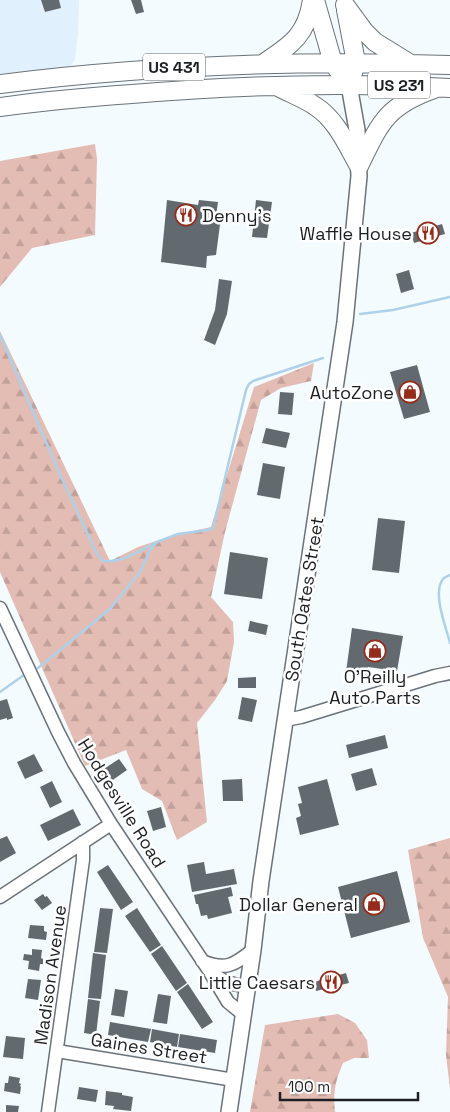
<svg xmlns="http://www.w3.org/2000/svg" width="450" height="1112" font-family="'Space Grotesk',sans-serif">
  <defs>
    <pattern id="forest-firs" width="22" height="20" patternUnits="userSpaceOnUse" patternTransform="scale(1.25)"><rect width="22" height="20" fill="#e3bcb4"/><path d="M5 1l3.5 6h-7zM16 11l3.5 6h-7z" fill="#c2a19a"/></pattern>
  </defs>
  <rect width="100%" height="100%" fill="#f4fbff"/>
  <path fill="#e0f1fd" d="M0 0H79L78 34 75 59 73 63 68 68 11 74 0 73Z"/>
  <path fill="url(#forest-firs)" d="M95 144 97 159 95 235 32 248 0 287V161Z
    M0 331 110 561 138 547 171 536 211 527 254 387 314 363 311 381 281 388 261 400 225 532 211 597 233 622 234 642 227 681 215 700 197 723 207 822 177 840 162 801 142 789 126 750 85 766 0 572Z
    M450 838V1089L446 1055 448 997 423 938 408 850Z
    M338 1014 355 1023 367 1040 369 1058H354L343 1063C335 1082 333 1092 335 1112H250L265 1025Z"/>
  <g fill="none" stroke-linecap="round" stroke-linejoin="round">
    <path stroke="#add1e9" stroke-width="2.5" d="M360 314 393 310 450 297
      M0 335 58 470 97 554 103 561C122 563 139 551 155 543
      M450 575C448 576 445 577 443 579 432 593 446 627 450 643
      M38 668 110 609 140 572 150 550 157 542 178 534 208 530 213 528 246 390 249 384 253 381 323 358
      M0 692 24 675"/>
  </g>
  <path fill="#626a70" d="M41 0H59L61 8 45 12Z
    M131 0H141L144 12 136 14Z
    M167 200 198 205 199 200 218 202 216 216 221 217 216 255 207 256 206 268 161 262Z
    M256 200 272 202 267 238 252 237Z
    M442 224 445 234 414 243 411 233Z
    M409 270 414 289 401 293 396 274Z
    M219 279 232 281 227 314 215 345 204 340 215 310Z
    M417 365 430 412 404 419 390 372Z
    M280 392 294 393 292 415 278 414Z
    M266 428 290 433 286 448 262 443Z
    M263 463 285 467 280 499 257 495Z
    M378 518 405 521 399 573 372 570Z
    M230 552 268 558 262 599 224 594Z
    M250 621 268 625 266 635 248 631Z
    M352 628 403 636 397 671 368 667 366 675 346 672Z
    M256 677V688H238V678Z
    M242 697 257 700 252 722 238 719Z
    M7 699 13 718 7 720V718L0 720V701Z
    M385 735 388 748 349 758 346 745Z
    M34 754 43 771 25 779 17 762Z
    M119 759 127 770 107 784 99 772Z
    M372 768 377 785 356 791 351 774Z
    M242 779 243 801H223L222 780Z
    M327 779 339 825 300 835 296 818 301 816 298 804 302 803 298 787Z
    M52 781 62 802 50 808 40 787Z
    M161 807 166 827 153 831 147 811Z
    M73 809 81 825 48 841 40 825Z
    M7 836 16 853 0 862V839Z
    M204 862 206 874 234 869 237 884 192 892 187 865Z
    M108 865 133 902 121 910 97 872Z
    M397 871 410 922 351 938 338 887Z
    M231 887 233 896 228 897 232 913 208 919 207 915 201 916 198 904H196L194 895Z
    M43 894 45 897 47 896 52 903 42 910 34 900Z
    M100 908 113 909 107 953 94 952Z
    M137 908 161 945 150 952 125 916Z
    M30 925 44 926V931L47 932 46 940 28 938Z
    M162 946 187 983 176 991 151 954Z
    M32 949 42 950 41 958 43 959V964H40L39 971 28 969 29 961 23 960 24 954 32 955Z
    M93 953 106 955 101 999 88 998Z
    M346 973 349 983 316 991 314 982Z
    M28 979 41 980 38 1000 25 998Z
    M188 984 213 1022 202 1029 177 992Z
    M115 989 128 991 124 1017 111 1015Z
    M158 994 171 996 167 1024 153 1022Z
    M88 999 100 1001 96 1035 84 1033Z
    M110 1022 151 1029 148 1042 108 1035Z
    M152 1029 179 1034 177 1047 150 1042Z
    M180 1034 217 1040 215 1053 178 1047Z
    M6 1036 25 1038 23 1059 3 1057Z
    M9 1076 20 1078 19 1083 21 1084 20 1086 21 1087 20 1094 4 1091 5 1083H8Z
    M79 1087 98 1090 96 1102 77 1099Z
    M106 1091 122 1093V1095L133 1097 131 1111 113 1109 114 1106 105 1105Z
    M6 1105 19 1106 18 1112H6Z"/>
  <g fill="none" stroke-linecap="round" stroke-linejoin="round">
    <g stroke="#6a7379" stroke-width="15">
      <path id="minor" d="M0 608 58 732 74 763 111 824 208 969C223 983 229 983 248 987
        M285 720 301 717 435 676 450 673
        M0 897 111 824
        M202 961C226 971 234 965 253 950
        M211 974 228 1002 244 1015
        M57 1051 234 1080
        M48 1112 83 860V842"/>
    </g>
    <g stroke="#6a7379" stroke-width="18">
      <path id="major" d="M229 1112 253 950 261 881 345 322 359 176 357 130 349 85"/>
    </g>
    <g stroke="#6a7379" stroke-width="20">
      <path id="highway" d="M315 0 333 63 338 70
        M345 5 364 31 375 42 409 63
        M346 10 356 62 353 73
        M264 63C291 45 307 35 312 0
        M0 84C150 65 299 60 450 65
        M280 88C292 94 305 99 315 106 336 119 347 145 359 166
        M0 107C44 101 88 97 132 94 238 85 344 82 450 88
        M359 166C380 123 386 106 434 89"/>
    </g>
    <use href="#minor" stroke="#fff" stroke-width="12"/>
    <use href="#major" stroke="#fff" stroke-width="15"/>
    <use href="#highway" stroke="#fff" stroke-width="18"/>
  </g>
  <defs>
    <g id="restaurant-ring" transform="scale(1.125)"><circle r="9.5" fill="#fff" stroke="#952b1b" stroke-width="1.5"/><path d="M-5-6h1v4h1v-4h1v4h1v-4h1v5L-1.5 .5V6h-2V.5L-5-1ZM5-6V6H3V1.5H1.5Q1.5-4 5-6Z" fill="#952b1b"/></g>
    <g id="shop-ring" transform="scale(1.125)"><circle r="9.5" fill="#fff" stroke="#952b1b" stroke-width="1.5"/><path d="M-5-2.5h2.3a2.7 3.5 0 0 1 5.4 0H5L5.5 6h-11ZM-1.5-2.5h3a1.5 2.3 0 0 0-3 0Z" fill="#952b1b"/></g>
  </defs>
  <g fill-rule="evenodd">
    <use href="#restaurant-ring" x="186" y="215"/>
    <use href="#restaurant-ring" x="428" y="233"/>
    <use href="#shop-ring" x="410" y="392"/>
    <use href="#shop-ring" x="375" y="651"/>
    <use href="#shop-ring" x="374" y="904"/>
    <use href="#restaurant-ring" x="331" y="982"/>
  </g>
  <g text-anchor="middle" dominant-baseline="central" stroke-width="5" stroke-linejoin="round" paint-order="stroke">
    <g fill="#fff" stroke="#606364" stroke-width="1">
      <rect x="143" y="53.5" width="62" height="27" rx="4"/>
      <rect x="368" y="71.5" width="62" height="27" rx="4"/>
    </g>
    <g font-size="16" font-weight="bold" fill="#1c2022">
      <text x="174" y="67">US 431</text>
      <text x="399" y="85">US 231</text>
    </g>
    <g font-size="18" fill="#1c2022" stroke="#fff" text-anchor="end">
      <text x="202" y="215" text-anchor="start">Denny's</text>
      <text x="412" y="233">Waffle House</text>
      <text x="394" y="392">AutoZone</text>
      <text x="375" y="676" text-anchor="middle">O'Reilly<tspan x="375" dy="21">Auto Parts</tspan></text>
      <text x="358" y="904">Dollar General</text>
      <text x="315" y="982">Little Caesars</text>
    </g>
    <g font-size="18" fill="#1c2022" stroke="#fff">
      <text transform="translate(304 599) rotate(-81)">South Oates Street</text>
      <text transform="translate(122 803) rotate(58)">Hodgesville Road</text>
      <text transform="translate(50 975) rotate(-82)">Madison Avenue</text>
      <text transform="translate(149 1048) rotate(9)">Gaines Street</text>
    </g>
  </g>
  <path d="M280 1092v8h138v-8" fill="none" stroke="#1c2022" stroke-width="2.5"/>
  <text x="288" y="1092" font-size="15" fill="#1c2022" stroke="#ffffff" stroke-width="4" paint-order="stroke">100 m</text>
</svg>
